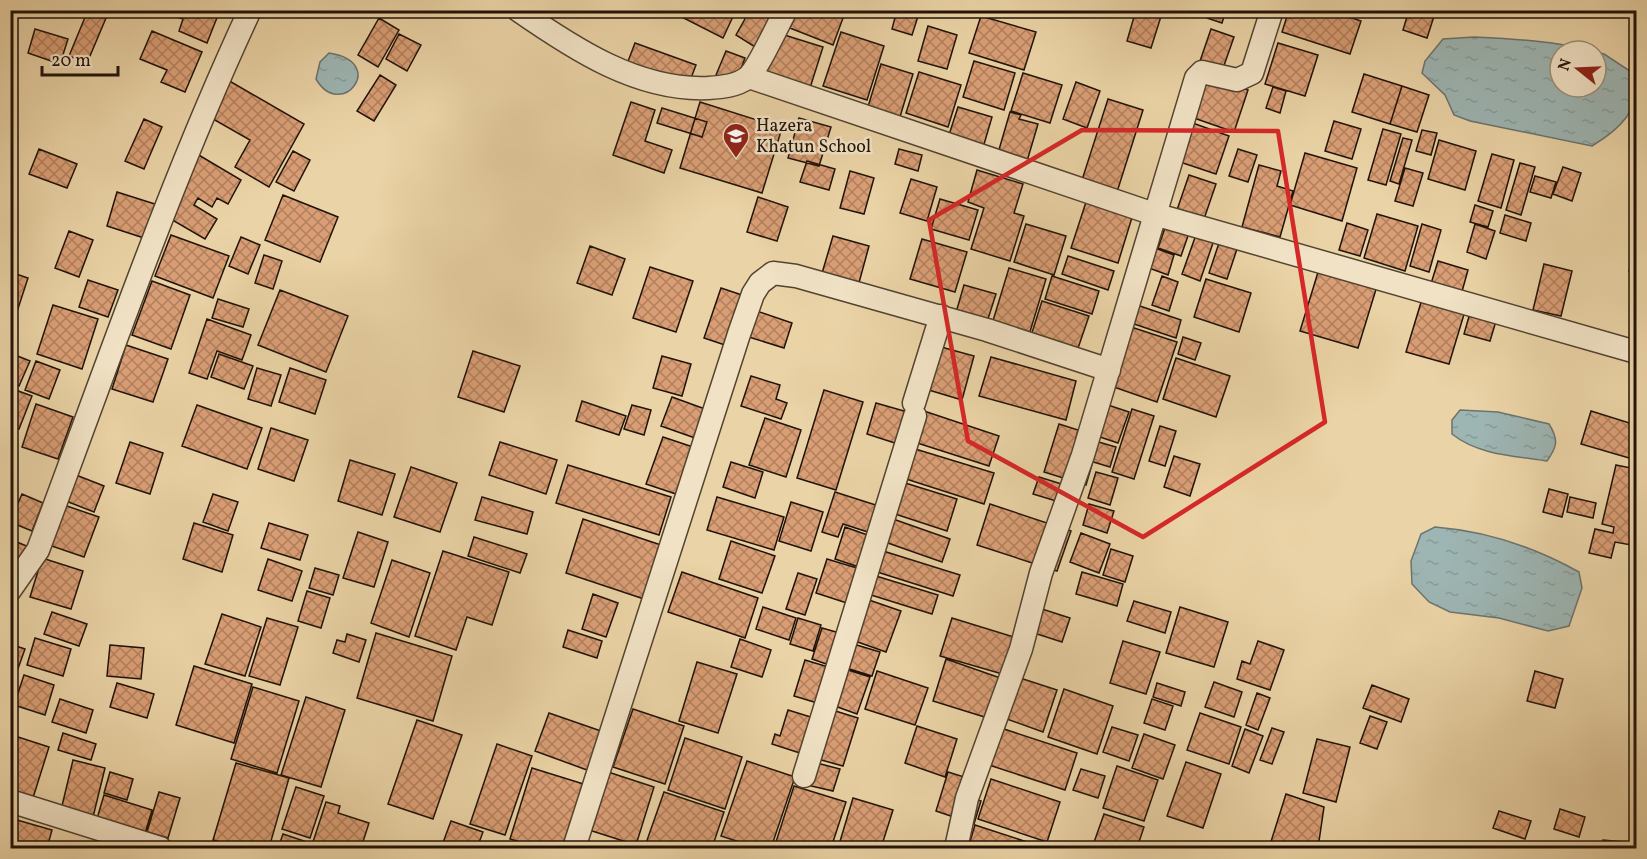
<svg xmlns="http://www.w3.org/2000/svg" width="1647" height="859" font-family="Vollkorn,serif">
  <defs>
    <pattern id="water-ripples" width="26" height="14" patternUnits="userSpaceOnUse" patternTransform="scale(1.5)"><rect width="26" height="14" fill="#9db5b3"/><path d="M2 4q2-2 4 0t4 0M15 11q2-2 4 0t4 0" fill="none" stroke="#879b98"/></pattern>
    <pattern id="building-cross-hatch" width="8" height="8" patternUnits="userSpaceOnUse" patternTransform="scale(1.5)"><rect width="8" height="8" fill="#da9e75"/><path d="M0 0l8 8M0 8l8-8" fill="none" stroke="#b0805e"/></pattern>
  </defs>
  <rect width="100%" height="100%" fill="#ead3a6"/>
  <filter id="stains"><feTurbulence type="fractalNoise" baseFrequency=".00333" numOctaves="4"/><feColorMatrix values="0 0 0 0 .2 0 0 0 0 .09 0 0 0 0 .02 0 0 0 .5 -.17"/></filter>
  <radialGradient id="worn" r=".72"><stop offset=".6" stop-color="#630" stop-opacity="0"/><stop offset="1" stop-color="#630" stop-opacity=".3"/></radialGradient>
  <path fill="url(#water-ripples)" stroke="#6b746f" stroke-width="1.5" d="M1474 37C1515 39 1554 41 1593 51H1560V87H1596V52L1604 54 1636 75C1641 110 1620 129 1592 146L1470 121 1454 115 1445 95 1422 73 1425 61 1443 39Z
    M329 53C389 62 341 122 316 79L320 62Z
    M1460 410 1498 412 1549 424C1559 440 1557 447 1547 461 1515 456 1478 455 1452 434V420Z
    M1435 527C1487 531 1534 547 1579 572L1582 588 1569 626 1548 631 1499 618 1450 612 1429 602 1412 584 1411 561 1421 534Z"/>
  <path fill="url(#building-cross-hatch)" stroke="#201308" stroke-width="1.5" d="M88 10 109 11 87 63 69 56Z
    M176 10H220L207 43 179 31 183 19 174 16Z
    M668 10H736L723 38Z
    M750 10H777L755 47 736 35Z
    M797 10H846L833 45 790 28Z
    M897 10H920L912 35 892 29Z
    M1136 10H1163L1151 48 1127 41Z
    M1210 10H1226L1222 23 1207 18Z
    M1289 10H1328L1361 21 1350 54 1282 32Z
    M1409 10H1436L1427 38 1403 30Z
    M981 16 1036 32 1024 70 969 53Z
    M379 18 399 30 378 67 358 55Z
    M928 26 957 35 947 69 918 61Z
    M35 29 68 39 60 64 28 53Z
    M1211 29 1234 37 1221 74 1198 67Z
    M152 31 202 52 185 92 161 82 167 70 140 59Z
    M841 32 884 46 867 100 823 86Z
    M778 33 823 47 810 88 766 74Z
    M399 34 421 45 407 71 386 59Z
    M635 43 696 65 688 86 627 64Z
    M1278 43 1318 55 1305 96 1265 84Z
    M726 51 745 58 736 82 716 75Z
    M974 61 1015 73 1004 110 963 97Z
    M881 64 913 74 899 120 867 110Z
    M919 72 961 85 948 127 906 113Z
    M1023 73 1062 85 1050 123 1011 111Z
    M1364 74 1402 86 1390 124 1352 112Z
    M380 75 396 85 374 121 357 111Z
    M1205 76 1248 90 1234 132 1191 117Z
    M226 79 304 124 269 187 235 167 250 140 206 115Z
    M1076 82 1100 91 1087 128 1063 119Z
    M1402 86 1429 95 1417 132 1390 124Z
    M1273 87 1286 91 1280 113 1266 108Z
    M1108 99 1143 110 1117 192 1082 180Z
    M631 102 655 110 645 141 672 150 664 173 613 155Z
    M700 102 782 128 762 193 680 168Z
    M958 107 992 117 982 151 947 141Z
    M662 108 707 122 702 137 657 123Z
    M1010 112 1021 115 1019 119 1038 124 1025 168 996 160Z
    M799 118 831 127 819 166 788 158Z
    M144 119 162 127 144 169 125 161Z
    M1187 121 1229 136 1216 174 1174 160Z
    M1334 121 1361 129 1352 159 1325 151Z
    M1383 129 1401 134 1386 185 1368 180Z
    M1422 130 1437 133 1431 155 1416 151Z
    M1403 138 1412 140 1399 184 1390 181Z
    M1439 140 1476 151 1465 190 1428 179Z
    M39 149 77 164 67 188 29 174Z
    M899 149 922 155 918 171 895 164Z
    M1238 149 1257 155 1248 182 1229 176Z
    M293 151 310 160 294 191 276 182Z
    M1305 153 1357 168 1342 221 1290 205Z
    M197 154 241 180 228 204 217 198 212 207 198 198 194 205 217 219 205 239 162 214Z
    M1492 154 1514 160 1501 208 1478 201Z
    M807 161 835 169 829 190 800 182Z
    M1520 163 1535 167 1521 215 1506 210Z
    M1259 165 1281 171 1277 186 1293 191 1280 237 1242 227Z
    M1563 167 1581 173 1572 201 1553 194Z
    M1405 168 1423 173 1413 206 1395 201Z
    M977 170 1023 184 1014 213 1024 216 1010 261 971 249 984 208 968 202Z
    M850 171 874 178 864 214 840 208Z
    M1189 175 1216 184 1204 219 1177 210Z
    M1535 176 1556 182 1551 198 1530 192Z
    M911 179 937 187 927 221 900 213Z
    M117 192 158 205 147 239 107 226Z
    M283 195 338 217 320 262 265 240Z
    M1088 196 1134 211 1118 263 1071 248Z
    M758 197 788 207 777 241 747 232Z
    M940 199 978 210 969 240 931 229Z
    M1475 205 1493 211 1488 227 1470 222Z
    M1377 214 1418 226 1405 271 1364 258Z
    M1505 215 1531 223 1526 241 1500 233Z
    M1347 223 1368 230 1360 256 1339 250Z
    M1026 224 1066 236 1054 275 1014 262Z
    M1422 224 1441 230 1429 272 1410 266Z
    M1475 224 1495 231 1486 259 1467 252Z
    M1166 225 1189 233 1181 256 1158 248Z
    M69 231 93 240 79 277 55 268Z
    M1197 232 1215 237 1200 281 1182 274Z
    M171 235 229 256 213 298 155 276Z
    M833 236 869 246 857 290 820 280Z
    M241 237 260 245 248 274 229 266Z
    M922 239 967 252 955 292 910 279Z
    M1219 243 1237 249 1227 279 1209 273Z
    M590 246 625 259 612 295 577 283Z
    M1155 248 1174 255 1168 275 1149 268Z
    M1634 254 1636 255V274L1629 271Z
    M264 255 282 261 273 289 255 283Z
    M1068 256 1114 271 1108 290 1062 274Z
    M1438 261 1468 270 1461 295 1430 287Z
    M1544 264 1572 271 1561 316 1533 310Z
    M650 267 693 281 676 332 633 318Z
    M1009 268 1046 279 1029 335 992 324Z
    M1319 269 1377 286 1358 348 1300 331Z
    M10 272 28 278 13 324H10Z
    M1052 276 1099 291 1092 314 1045 299Z
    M1162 276 1178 282 1169 311 1152 305Z
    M1206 279 1251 293 1239 332 1194 317Z
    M88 280 118 290 108 317 79 307Z
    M152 281 190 295 171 349 132 335Z
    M964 285 996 294 986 325 955 316Z
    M721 288 745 296 728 346 704 338Z
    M280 290 348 316 326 372 258 345Z
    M218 299 249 309 243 327 212 318Z
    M1422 299 1465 311 1449 364 1406 352Z
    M1042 301 1089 316 1076 354 1030 339Z
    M1134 304 1181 320 1176 338 1128 322Z
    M53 305 98 319 82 369 37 354Z
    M745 307 792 323 784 348 736 333Z
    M1470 313 1496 321 1490 341 1464 334Z
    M207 319 251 335 242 360 217 351 207 379 189 373Z
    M1131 327 1177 342 1157 402 1111 386Z
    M1183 337 1201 343 1195 360 1178 354Z
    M126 345 168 359 153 402 112 389Z
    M934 345 974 356 962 400 922 388Z
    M473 351 520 366 504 412 458 397Z
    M10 353 30 361 19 386 10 382Z
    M219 354 253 366 244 389 211 377Z
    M662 356 691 364 682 396 653 388Z
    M991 357 1076 381 1066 420 979 396Z
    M1176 358 1230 376 1216 417 1163 399Z
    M36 361 60 370 49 399 25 390Z
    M257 368 281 375 271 406 248 399Z
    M290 368 326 380 315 414 279 402Z
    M751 376 780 385 776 399 787 403 781 419 741 406Z
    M10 388 32 396 19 429 10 426Z
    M824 390 863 402 836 490 797 478Z
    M672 397 705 409 695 438 661 426Z
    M582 401 626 416 619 435 576 421Z
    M876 403 911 413 901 445 867 434Z
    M36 404 73 417 58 459 22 447Z
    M197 405 262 428 247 469 182 446Z
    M632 405 651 410 644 435 624 429Z
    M1108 405 1129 412 1118 443 1097 436Z
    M1132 409 1154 416 1134 479 1112 472Z
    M921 410 999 436 989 466 911 441Z
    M1591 411 1636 425V460L1581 444Z
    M765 418 801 430 786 477 749 465Z
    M1059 424 1078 430 1076 438 1098 444 1086 485 1044 472Z
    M1160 426 1176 431 1165 466 1149 461Z
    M271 428 308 440 294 481 258 469Z
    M663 437 699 449 682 496 646 484Z
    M1095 441 1116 447 1110 467 1090 461Z
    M130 442 163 453 150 494 116 483Z
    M500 442 557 460 546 494 489 475Z
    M912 448 994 473 984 504 903 478Z
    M1174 456 1200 464 1190 496 1164 487Z
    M350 460 395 474 382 515 338 501Z
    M731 462 763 472 755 498 723 487Z
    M568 465 671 497 659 535 556 503Z
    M1616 465 1636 469V520L1631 545 1615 542 1611 558 1589 553 1595 529 1613 533 1614 527 1602 524Z
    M411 467 457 483 440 532 394 517Z
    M1096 472 1118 478 1110 505 1088 498Z
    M76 475 104 486 94 512 66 501Z
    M1039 477 1081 490 1076 507 1033 494Z
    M902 482 957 499 947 531 892 513Z
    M1549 489 1568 494 1562 517 1543 512Z
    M835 492 882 507 874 534 843 524 838 537 822 532Z
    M22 494 43 503 32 531 10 522Z
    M213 494 238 502 228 531 203 522Z
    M482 497 533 512 527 534 475 520Z
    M717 497 784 517 774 550 707 530Z
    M1570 497 1596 503 1593 518 1567 512Z
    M791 502 823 512 811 551 779 541Z
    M61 504 99 517 84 557 46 544Z
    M990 504 1071 531 1057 571 977 545Z
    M1089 504 1114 511 1107 533 1083 525Z
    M583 519 664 546 647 600 566 573Z
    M893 519 950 539 942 562 885 542Z
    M194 523 233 535 222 572 183 559Z
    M269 523 308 535 300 560 261 548Z
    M845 527 873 537 862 568 835 559Z
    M358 532 388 542 374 587 343 578Z
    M1081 533 1110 544 1099 573 1070 562Z
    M474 537 527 554 520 573 468 556Z
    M10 539 31 548 10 595Z
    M731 541 775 556 762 593 719 579Z
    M1111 549 1133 556 1125 582 1103 575Z
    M880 550 960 575 953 596 874 571Z
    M443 551 509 572 492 625 467 617 456 650 415 636Z
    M42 558 83 571 71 609 30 597Z
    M268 559 302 571 292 601 258 590Z
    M827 559 857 568 853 605 816 593Z
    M392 560 430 573 409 637 371 623Z
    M315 568 339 575 333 595 309 588Z
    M682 572 758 598 745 638 668 612Z
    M1082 572 1123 584 1117 606 1076 594Z
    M798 573 817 579 805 615 786 609Z
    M876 576 938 595 932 614 871 595Z
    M307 591 330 598 321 628 298 621Z
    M593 594 618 603 606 637 582 629Z
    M866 599 901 611 886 652 852 640Z
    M1134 601 1171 612 1165 633 1127 621Z
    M763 607 796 618 789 640 756 629Z
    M1180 607 1228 622 1214 667 1166 653Z
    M1042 609 1070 618 1062 642 1034 633Z
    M52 612 87 624 79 646 44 634Z
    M222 614 261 627 245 676 205 664Z
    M267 618 298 627 280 685 249 676Z
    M798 618 821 625 813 651 790 644Z
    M952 618 1017 638 1006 675 940 656Z
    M822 628 843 634 832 666 812 659Z
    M568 630 602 641 597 658 563 647Z
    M376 633 452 656 433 721 357 698Z
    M347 634 366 640 359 662 333 653 337 640 345 642Z
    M35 638 71 649 63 676 27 665Z
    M740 639 771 650 762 677 731 667Z
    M1123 641 1160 652 1146 694 1110 683Z
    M1258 641 1284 650 1270 690 1237 679 1242 661 1250 664Z
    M850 643 880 652 872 676 843 667Z
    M10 644 25 649 10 691Z
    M110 645 144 648 141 679 107 676Z
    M946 659 1006 680 991 719 933 701Z
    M805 660 835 669 824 705 794 696Z
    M697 662 737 674 718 733 679 721Z
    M194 666 252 684 234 743 176 725Z
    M845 669 870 677 857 714 832 705Z
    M877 671 928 688 915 725 865 709Z
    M1535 671 1563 679 1555 708 1527 701Z
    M24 675 54 685 45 715 14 705Z
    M1017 677 1057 690 1043 732 1004 718Z
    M1214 682 1242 692 1234 717 1205 707Z
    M117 683 154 694 147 718 110 707Z
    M1157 683 1185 692 1181 706 1153 697Z
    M1372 685 1409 699 1401 722 1363 708Z
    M253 687 299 701 277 773 231 759Z
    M1064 689 1113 706 1097 754 1048 737Z
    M1257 693 1270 698 1258 730 1246 725Z
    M306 697 345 710 321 787 281 775Z
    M60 699 93 710 86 733 52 722Z
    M1152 699 1173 706 1165 730 1144 723Z
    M633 709 684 726 665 784 613 767Z
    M829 709 858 718 843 766 814 758Z
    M788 710 814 718 803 754 772 744 775 734 780 736Z
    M549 713 601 731 587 770 535 751Z
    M1200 713 1241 727 1229 764 1187 750Z
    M1370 716 1387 722 1377 749 1360 743Z
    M417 720 462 735 433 819 388 804Z
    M917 726 957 739 945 777 905 763Z
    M1112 727 1138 735 1129 761 1103 752Z
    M1001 728 1077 753 1065 790 989 765Z
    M1272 728 1284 732 1272 764 1260 760Z
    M1245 729 1263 736 1249 773 1232 766Z
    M63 733 96 744 91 760 58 750Z
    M1144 734 1175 745 1163 779 1132 768Z
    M18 737 49 747 32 801 10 795V762Z
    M685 738 742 757 725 809 668 790Z
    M1317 739 1350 747 1336 802 1303 793Z
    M497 744 532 756 505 835 470 824Z
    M73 760 105 768 93 817 61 810Z
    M747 761 795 777 771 848H758L721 836Z
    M813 762 840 769 833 791 807 785Z
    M1186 762 1221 774 1203 828 1167 816Z
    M236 763 289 778 269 848H240L213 840Z
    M1117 766 1158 780 1144 821 1103 808Z
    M532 768 590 786 571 848H540L510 839Z
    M1081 769 1105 776 1098 798 1073 790Z
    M110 772 133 779 127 800 104 793Z
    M608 772 654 787 636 845 589 830Z
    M948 772 964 777 959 794 981 801 974 824 936 811Z
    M991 779 1060 802 1047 842 978 819Z
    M794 786 846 802 831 848H774Z
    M296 787 324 796 310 838 282 829Z
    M159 792 180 798 168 838 147 832Z
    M664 792 724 812 712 848 645 846Z
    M1286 794 1324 807 1318 848H1269Z
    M104 795 152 810 144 837 96 822Z
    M853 798 893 810 881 848H838Z
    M326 802 340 806 338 813 369 823 361 848H311Z
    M1560 809 1585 817 1579 837 1554 829Z
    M1499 811 1531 821 1525 839 1493 828Z
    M1104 814 1144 827 1137 848H1092Z
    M10 818 52 830 47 848H10Z
    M451 821 483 832 477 848H441Z
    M975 825 1027 842 1025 848H968Z
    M283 834 304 841 301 848H278Z
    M1603 840 1623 842 1622 848H1602Z"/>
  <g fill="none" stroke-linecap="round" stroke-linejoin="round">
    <g stroke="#524330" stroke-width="25">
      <path id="minor" d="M518 10C574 49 638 91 708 88 722 87 736 86 747 78 757 71 778 24 786 10
        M749 77 1154 214 1636 352
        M914 403 941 316
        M10 590 38 550C106 369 168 186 250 10
        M804 776 915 416
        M10 801 160 848
        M574 848 739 334 753 294 760 283 773 273 796 276 987 330 1109 370
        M956 848 967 798 1021 649 1041 573 1083 455 1196 78 1202 72 1237 80 1252 73 1272 10"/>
    </g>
    <use href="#minor" stroke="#f1e2c5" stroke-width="22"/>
  </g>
  <path fill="none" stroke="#d62828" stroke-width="4.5" stroke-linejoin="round" d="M1082 130 1278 131 1325 422 1143 537 968 441 929 220Z"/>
  <defs>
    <g id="school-pin" transform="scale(1.35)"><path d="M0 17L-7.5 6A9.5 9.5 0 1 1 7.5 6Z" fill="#8f2418" stroke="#f1e2c5"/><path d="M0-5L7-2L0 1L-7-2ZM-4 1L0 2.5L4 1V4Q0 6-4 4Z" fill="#fff"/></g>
  </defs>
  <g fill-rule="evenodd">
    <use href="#school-pin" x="736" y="136"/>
  </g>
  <g text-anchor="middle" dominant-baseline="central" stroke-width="5" stroke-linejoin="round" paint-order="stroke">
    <g font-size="18" fill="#201308" stroke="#f1e2c5" text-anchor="start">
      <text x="756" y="126">Hazera<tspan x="756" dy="21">Khatun School</tspan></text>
    </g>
  </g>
  <rect width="1647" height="859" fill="none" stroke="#ead3a6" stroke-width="36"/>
  <rect x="12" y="12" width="1623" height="835" fill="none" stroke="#201308" stroke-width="3"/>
  <rect x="18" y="18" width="1611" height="823" fill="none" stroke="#201308" stroke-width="1.5"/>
  <g transform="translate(1578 69) rotate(288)"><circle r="28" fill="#f1e2c5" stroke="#9d8f79" stroke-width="1.5"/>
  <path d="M0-4.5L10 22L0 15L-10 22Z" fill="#8f2418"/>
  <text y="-9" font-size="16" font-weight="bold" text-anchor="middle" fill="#201308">N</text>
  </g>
  <path d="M42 66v9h76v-9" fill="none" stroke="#201308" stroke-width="3"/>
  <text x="51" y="66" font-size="18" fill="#201308" stroke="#f1e2c5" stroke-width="4.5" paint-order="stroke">20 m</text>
  <rect width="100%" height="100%" filter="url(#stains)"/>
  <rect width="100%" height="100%" fill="url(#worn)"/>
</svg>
